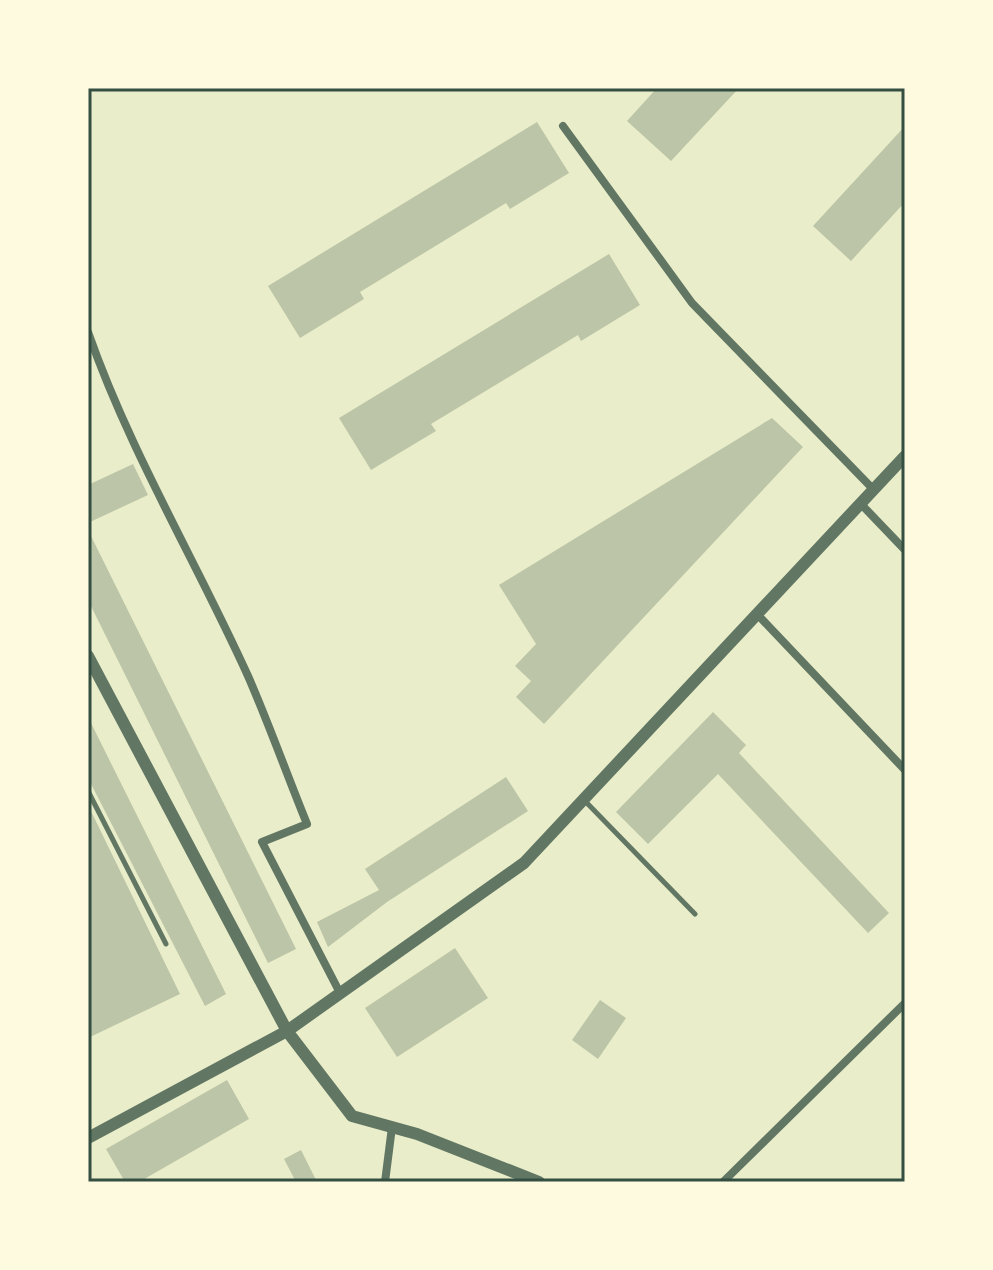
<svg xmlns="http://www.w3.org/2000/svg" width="993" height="1270" font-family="'Playfair Display',serif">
  <rect width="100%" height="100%" fill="#e9edc9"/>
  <path fill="#bcc5a7" d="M657 88H739L671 161 627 121Z
    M537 122 569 173 510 209 506 203 360 292 364 299 300 338 268 286Z
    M905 126V202L851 261 813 226Z
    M609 254 640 305 581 341 578 335 431 424 436 431 371 470 339 418Z
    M772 418 803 447 544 724 516 697 531 681 515 666 536 644 499 585Z
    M133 464 148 495 90 522 88 485Z
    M88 530 296 949 268 963 88 600Z
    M713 712 746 745 739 753 889 913 868 933 718 774 648 844 616 812Z
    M88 717 226 994 205 1006 88 778Z
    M506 777 528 811 387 902 328 947 317 922 379 890 365 869Z
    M88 805 180 994 88 1038Z
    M455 948 488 998 397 1057 365 1008Z
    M600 1000 626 1018 598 1059 572 1040Z
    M227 1080 249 1119 139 1182H125L106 1149Z
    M301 1150 317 1182H296L284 1159Z"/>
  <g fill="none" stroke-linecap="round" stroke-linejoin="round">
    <path stroke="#617663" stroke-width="5" d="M88 791 166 944
      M584 800 695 914"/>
    <path stroke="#617663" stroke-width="8" d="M563 126 692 303 873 489
      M88 332C130 452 196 561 248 676 269 724 287 775 307 824L262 842 340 993
      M860 503 905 550
      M757 614 905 770
      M385 1182 392 1127
      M723 1182 905 1003"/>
    <path stroke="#617663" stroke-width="12" d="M88 656 287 1031 352 1116 417 1134 539 1182
      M88 1138 287 1031 524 863 905 456"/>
  </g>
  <rect width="993" height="1270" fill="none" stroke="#fefae0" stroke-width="180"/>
  <rect x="90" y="90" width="813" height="1090" fill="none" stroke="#344e41" stroke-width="3"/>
</svg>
